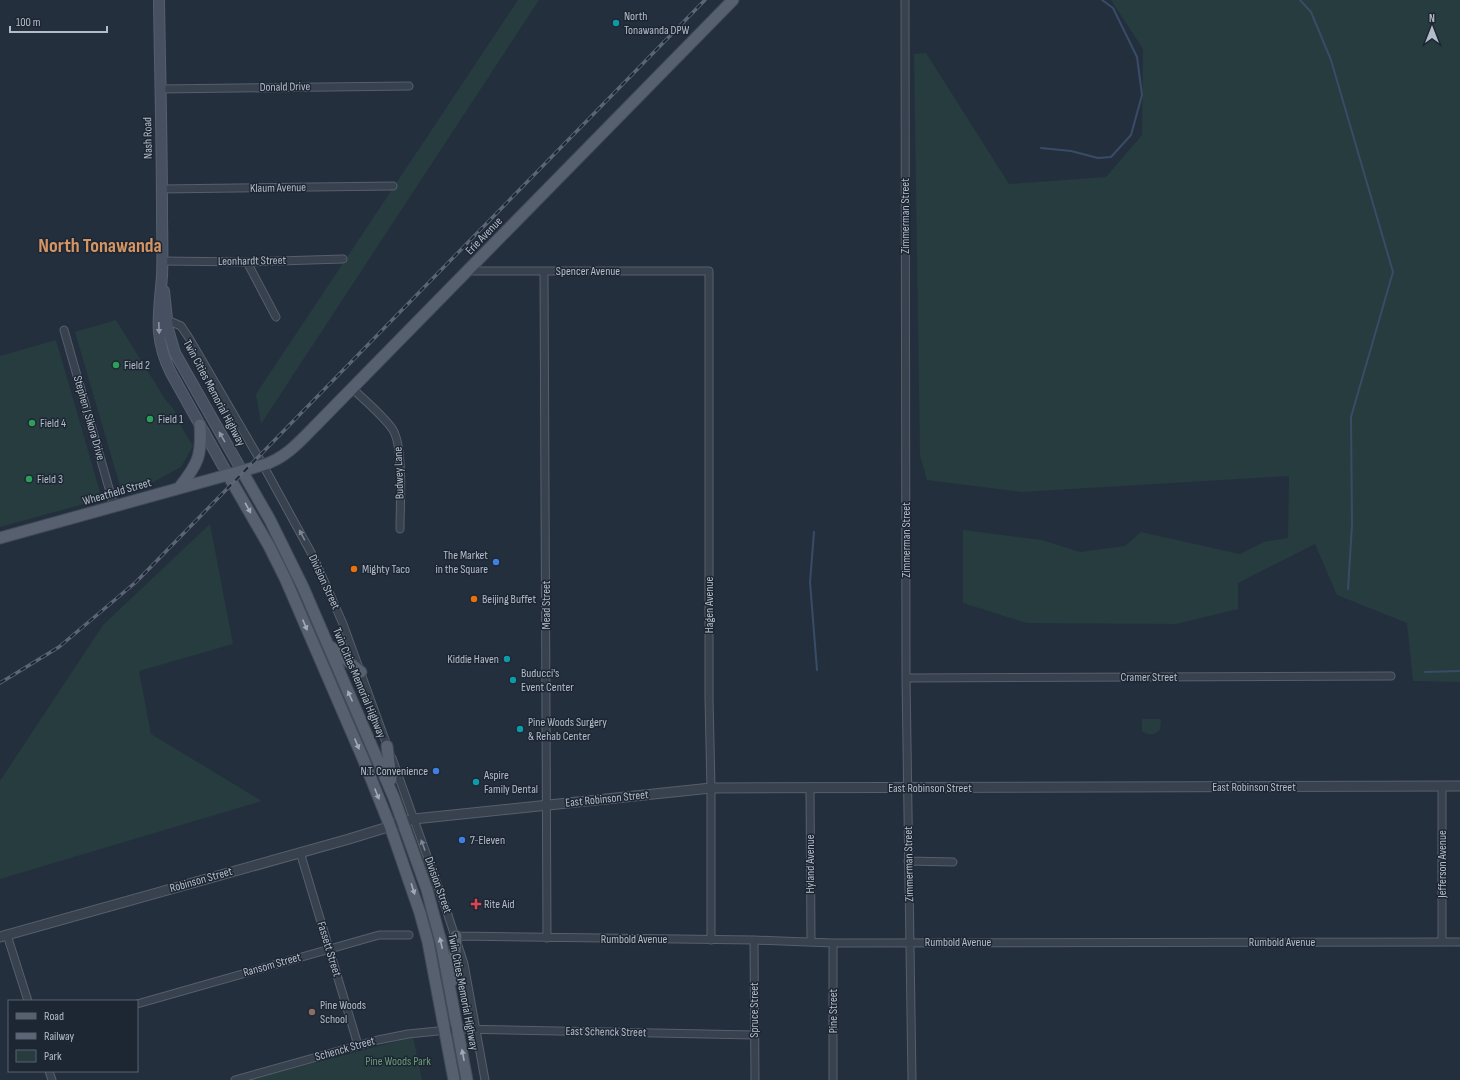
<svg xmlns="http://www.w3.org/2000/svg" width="1460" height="1080" font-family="'Sofia Sans Condensed',sans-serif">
  <rect width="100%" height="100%" fill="#242f3e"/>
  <path fill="#263c3f" d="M518 0H539L261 424 256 394Z
    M1111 0H1460V682L1413 681 1407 623 1337 595 1315 544 1238 583V609L1176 624 1027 623 963 603V530L1042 540 1080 552 1125 546 1141 532 1240 554 1264 542 1288 538 1289 476 1021 492 927 480 920 456 914 54 926 53 1009 184 1106 177 1142 135 1143 49Z
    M116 320 165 399 175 411 182 428 193 446 181 467 148 485 122 493 75 332Z
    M56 340 102 499 0 527V356Z
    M210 524 233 644 139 671 151 734 262 801 0 879V781L103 625Z
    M1142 719H1161L1160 730C1154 735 1149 736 1142 731Z
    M413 1037 422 1080H249Z"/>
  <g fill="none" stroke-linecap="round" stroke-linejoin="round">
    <path stroke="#394c67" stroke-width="2" d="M1300 0 1311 12 1331 60 1393 272 1351 417 1352 525 1348 589
      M1041 148 1071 151 1098 158 1111 157 1131 135 1142 95 1137 57 1113 8 1102 0
      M814 532 810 582 817 670
      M1425 672 1460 671"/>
    <g stroke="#565f6c" stroke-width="9">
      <path id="minor" d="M905 0 906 678 912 1080
        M161 89 409 86
        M162 189 393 186
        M162 261 247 262 343 259
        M247 262 276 317
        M467 271H709V698L711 788V940
        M544 271 547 938
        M167 320 181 326 189 338 263 465 314 558 343 624 388 748
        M64 330 114 506
        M352 388C364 400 384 416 393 430 404 448 400 506 400 529
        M906 678 1391 676
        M392 758 447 912 464 964 485 1080
        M810 787 811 942
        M300 852 358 1045
        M908 861 953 862
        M7 935 28 1001
        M456 936 754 940 833 943 1460 942
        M754 940 755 1080
        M1442 942V787
        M833 943V1080
        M137 1004 379 935H409
        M49 1071 52 1080
        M235 1080 378 1040 408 1034 458 1029 754 1035"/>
    </g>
    <g stroke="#565f6c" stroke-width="11">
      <path id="tertiary" d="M0 937 349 839 414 819 711 788 1460 786"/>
    </g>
    <g stroke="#565f6c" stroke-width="12">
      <path id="secondary" d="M159 0C160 71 162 141 162 212 162 233 163 255 162 276 159 314 153 337 171 373L228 475
        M164 291 168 329 175 353 242 471"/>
    </g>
    <g stroke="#414a57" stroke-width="13">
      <path id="primary" d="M242 471 270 520 303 587 394 798 427 890 441 942 467 1080
        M228 475 269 546 285 578 364 761 390 826 420 913 428 942 454 1080
        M179 488C198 464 202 456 200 425
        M0 538 263 465C287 458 303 438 320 421L733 0
        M331 647 361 672
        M387 746 391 779
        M453 980 456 936"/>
    </g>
    <use href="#minor" stroke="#38414e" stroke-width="7"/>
    <use href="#tertiary" stroke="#38414e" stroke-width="9"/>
    <use href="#secondary" stroke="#465061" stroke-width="10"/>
    <use href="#primary" stroke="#56606e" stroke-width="11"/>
    <g stroke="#5a6575" stroke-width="3.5">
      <path id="rail" d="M0 683 59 647 136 582 705 0"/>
    </g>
    <use href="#rail" stroke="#1d2633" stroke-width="2" stroke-dasharray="6" stroke-linecap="butt"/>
  </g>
  <defs><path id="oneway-solid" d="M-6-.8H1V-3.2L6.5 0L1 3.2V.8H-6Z"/></defs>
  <g fill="#8e96a5">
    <use href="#oneway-solid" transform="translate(159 328) rotate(88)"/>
    <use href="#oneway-solid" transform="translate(222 437) rotate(-120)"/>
  </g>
  <g fill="#a1aab7">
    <use href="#oneway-solid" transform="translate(248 508) rotate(61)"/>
    <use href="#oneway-solid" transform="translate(305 625) rotate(67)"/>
    <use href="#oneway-solid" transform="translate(350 696) rotate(-114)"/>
    <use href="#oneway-solid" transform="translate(357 744) rotate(67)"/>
    <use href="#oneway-solid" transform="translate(377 794) rotate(68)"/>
    <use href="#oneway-solid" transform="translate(413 889) rotate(72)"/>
    <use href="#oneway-solid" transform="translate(441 943) rotate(-103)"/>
    <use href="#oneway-solid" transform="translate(463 1055) rotate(-101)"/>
  </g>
  <g fill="#7c8592">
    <use href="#oneway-solid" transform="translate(302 535) rotate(-118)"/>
    <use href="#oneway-solid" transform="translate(423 845) rotate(-110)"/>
  </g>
  <g fill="#0f9aa8" stroke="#1d2633" stroke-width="1.5">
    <circle cx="616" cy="23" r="4"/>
    <circle cx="507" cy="659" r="4"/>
    <circle cx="513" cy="680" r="4"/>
    <circle cx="520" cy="729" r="4"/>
    <circle cx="476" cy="782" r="4"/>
  </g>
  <g fill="#2e9e5b" stroke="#1d2633" stroke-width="1.5">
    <circle cx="116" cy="365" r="4"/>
    <circle cx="150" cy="419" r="4"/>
    <circle cx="32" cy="423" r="4"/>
    <circle cx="29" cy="479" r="4"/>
  </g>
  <g fill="#3f7fe0" stroke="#1d2633" stroke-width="1.5">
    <circle cx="496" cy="562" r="4"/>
    <circle cx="436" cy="771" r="4"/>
    <circle cx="462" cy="840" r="4"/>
  </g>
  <g fill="#e8710a" stroke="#1d2633" stroke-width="1.5">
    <circle cx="354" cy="569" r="4"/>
    <circle cx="474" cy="599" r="4"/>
  </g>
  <path fill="#e0444e" stroke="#1d2633" stroke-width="1.5" d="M474 898h4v4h4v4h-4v4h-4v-4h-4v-4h4z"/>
  <circle fill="#8d6e63" stroke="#1d2633" stroke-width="1.5" cx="312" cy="1012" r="4"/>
  <g text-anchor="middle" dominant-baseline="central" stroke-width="3" stroke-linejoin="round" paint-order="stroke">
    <g font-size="12" fill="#b4bcc9" stroke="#1d2633" text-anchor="start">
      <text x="624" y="16">North<tspan x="624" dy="14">Tonawanda DPW</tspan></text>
      <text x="124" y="365">Field 2</text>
      <text x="158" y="419">Field 1</text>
      <text x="40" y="423">Field 4</text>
      <text x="37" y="479">Field 3</text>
      <text x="488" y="555" text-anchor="end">The Market<tspan x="488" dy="14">in the Square</tspan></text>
      <text x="362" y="569">Mighty Taco</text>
      <text x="482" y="599">Beijing Buffet</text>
      <text x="499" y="659" text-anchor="end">Kiddie Haven</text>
      <text x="521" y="673">Buducci's<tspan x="521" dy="14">Event Center</tspan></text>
      <text x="528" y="722">Pine Woods Surgery<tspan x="528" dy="14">&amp; Rehab Center</tspan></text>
      <text x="428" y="771" text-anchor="end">N.T. Convenience</text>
      <text x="484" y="775">Aspire<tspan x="484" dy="14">Family Dental</tspan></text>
      <text x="470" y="840">7-Eleven</text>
      <text x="484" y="904">Rite Aid</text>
      <text x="320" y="1005">Pine Woods<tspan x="320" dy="14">School</tspan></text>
    </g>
    <g font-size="12" fill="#b4bcc9" stroke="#1d2633">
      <text transform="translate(285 87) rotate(-1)">Donald Drive</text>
      <text transform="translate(148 138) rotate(-91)">Nash Road</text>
      <text transform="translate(278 188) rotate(-1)">Klaum Avenue</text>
      <text transform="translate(905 216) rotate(-90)">Zimmerman Street</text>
      <text transform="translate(484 236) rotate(-46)">Erie Avenue</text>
      <text transform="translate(252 261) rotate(-1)">Leonhardt Street</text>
      <text x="588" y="271">Spencer Avenue</text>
      <text transform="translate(214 393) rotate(62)">Twin Cities Memorial Highway</text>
      <text transform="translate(89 418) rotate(74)">Stephen J Sikora Drive</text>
      <text transform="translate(399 473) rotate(-92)">Budwey Lane</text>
      <text transform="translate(117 492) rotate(-16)">Wheatfield Street</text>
      <text transform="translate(906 540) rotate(-90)">Zimmerman Street</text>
      <text transform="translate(324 582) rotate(65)">Division Street</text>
      <text transform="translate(546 605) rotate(-90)">Mead Street</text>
      <text transform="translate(709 605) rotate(-90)">Hagen Avenue</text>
      <text x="1149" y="677">Cramer Street</text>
      <text transform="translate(359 683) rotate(67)">Twin Cities Memorial Highway</text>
      <text x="1254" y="787">East Robinson Street</text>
      <text x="930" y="788">East Robinson Street</text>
      <text transform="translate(607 799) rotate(-6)">East Robinson Street</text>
      <text transform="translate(810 864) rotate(-90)">Hyland Avenue</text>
      <text transform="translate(909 864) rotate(-91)">Zimmerman Street</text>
      <text transform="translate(1442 864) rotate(-90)">Jefferson Avenue</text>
      <text transform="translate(201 880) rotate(-16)">Robinson Street</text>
      <text transform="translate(438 885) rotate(70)">Division Street</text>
      <text x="634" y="939">Rumbold Avenue</text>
      <text x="958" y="942">Rumbold Avenue</text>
      <text x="1282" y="942">Rumbold Avenue</text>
      <text transform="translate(329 949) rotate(73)">Fassett Street</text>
      <text transform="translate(272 965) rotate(-16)">Ransom Street</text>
      <text transform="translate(463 992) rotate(79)">Twin Cities Memorial Highway</text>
      <text transform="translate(754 1010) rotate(-90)">Spruce Street</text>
      <text transform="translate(833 1011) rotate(-90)">Pine Street</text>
      <text transform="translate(606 1032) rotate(1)">East Schenck Street</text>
      <text transform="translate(345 1049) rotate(-16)">Schenck Street</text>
    </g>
    <g font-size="12" fill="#6b9a76" stroke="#1d2633">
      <text x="398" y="1061">Pine Woods Park</text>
    </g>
    <g font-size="20" font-weight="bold" fill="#d59563" stroke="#1d2633">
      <text x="100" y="246">North Tonawanda</text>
    </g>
  </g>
  <rect x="8" y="1000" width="130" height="72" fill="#1d2633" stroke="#59626f"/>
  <rect x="16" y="1013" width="20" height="6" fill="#56606e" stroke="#59626f"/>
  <text x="44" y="1020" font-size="12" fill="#b4bcc9">Road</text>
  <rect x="16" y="1033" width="20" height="6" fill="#5a6575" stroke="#59626f"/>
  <text x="44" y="1040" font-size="12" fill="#b4bcc9">Railway</text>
  <rect x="16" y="1050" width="20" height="12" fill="#263c3f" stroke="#59626f"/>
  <text x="44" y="1060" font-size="12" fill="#b4bcc9">Park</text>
  <g transform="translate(1432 28)" stroke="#1d2633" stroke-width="3" paint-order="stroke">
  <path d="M0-3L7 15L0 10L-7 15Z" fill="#b4bcc9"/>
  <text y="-6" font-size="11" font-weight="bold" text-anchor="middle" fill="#b4bcc9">N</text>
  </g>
  <path d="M10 26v6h97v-6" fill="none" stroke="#b4bcc9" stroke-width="2"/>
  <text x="16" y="26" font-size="12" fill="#b4bcc9" stroke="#1d2633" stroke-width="3" paint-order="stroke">100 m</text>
</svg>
